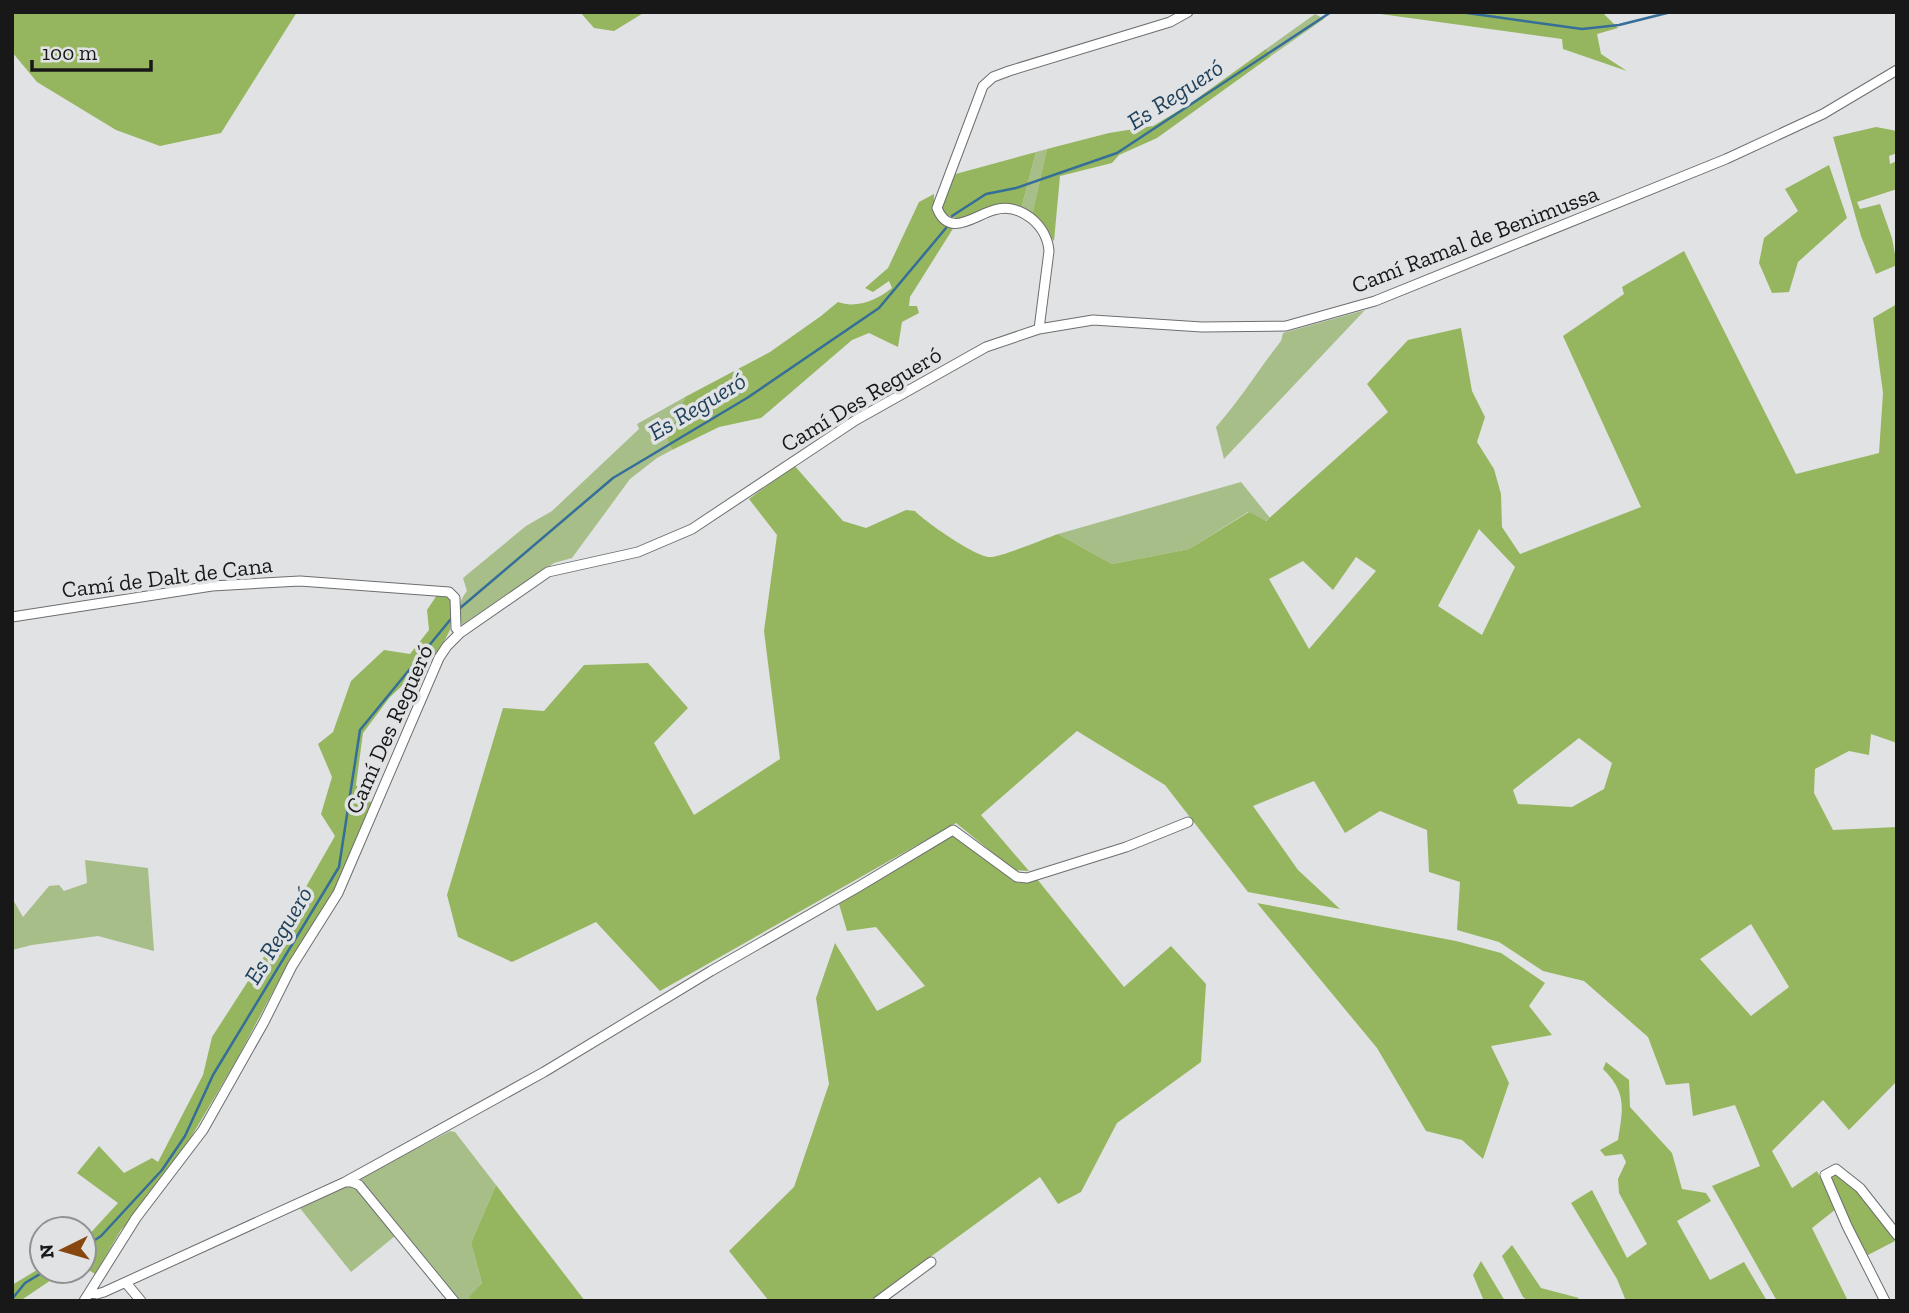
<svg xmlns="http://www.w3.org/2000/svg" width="1909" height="1313" font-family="'Zilla Slab',serif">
  <rect width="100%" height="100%" fill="#e0e2e4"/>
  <path fill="#a8be88" d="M1315 14 1324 19 1271 56 1266 49Z
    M1047 149 1032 215 1021 209 1036 152Z
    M1365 310 1224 459 1216 427C1240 400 1259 369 1281 341L1283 333Z
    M685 397 667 439 672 450 657 458 630 479 572 558 554 563 462 625C458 612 458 602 467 591L463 578 526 526 552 511 639 429 637 424Z
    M1241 482 1270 518 1265 521 1248 512 1189 549 1112 564 1058 534Z
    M85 860 148 868 154 951 98 936 32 945 12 950V898L23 917 49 886 59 885 64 891 87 883Z
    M450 1131 455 1132 496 1185 471 1243 482 1283 470 1297 473 1301H461L360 1178Z
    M351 1183 395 1236 351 1272 299 1207Z"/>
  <path fill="#95b65e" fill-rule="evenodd" d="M12 12H297L221 133 160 146 116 130 37 82 12 52Z
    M580 12H645L614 31 594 28Z
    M1366 12H1602L1618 28 1597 34 1601 54 1627 71 1563 49 1562 39Z
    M1266 49 1271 56 1157 138 1119 155 1112 163 1060 176 1054 241 1032 215 1047 149 1109 133 1153 126 1188 105Z
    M1876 127 1897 131V153L1889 156 1890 164 1897 161V189L1857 202 1860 209 1880 204 1892 238 1897 265 1876 274 1861 236 1833 137Z
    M1036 152 1021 209C995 201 983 211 959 219L944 214 941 208 952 175Z
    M1829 165 1847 218 1798 262 1789 292 1772 293 1759 263 1764 238 1798 211 1785 189Z
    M934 194V210L954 227 910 297 909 306H917L919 313 902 322 898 347 869 333 852 340 761 418 719 427 672 450 667 439 685 397 770 352 821 316 838 302C856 309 877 300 892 288L889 281 873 292 865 288 888 268 919 202Z
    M1684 251 1796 474 1879 453 1883 393 1873 318 1897 304V743L1871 734 1869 755 1849 751 1815 769 1814 793 1833 830 1897 827V1081L1849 1130 1823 1100 1772 1151 1792 1188 1817 1171 1836 1209 1812 1228 1848 1301H1777L1712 1186 1760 1166 1735 1105 1693 1116 1689 1083 1666 1085 1648 1037 1584 981 1543 971 1499 942 1457 930 1460 882 1429 872 1427 830 1380 811 1345 833 1314 781 1253 806 1298 870 1340 909 1248 892 1165 785 1077 731 981 815 1029 871 1014 870 956 823 660 991 596 922 512 962 458 937 447 895 503 708 544 711 584 665 648 663 688 708 654 743 694 815 780 759 764 631 777 535 749 499 794 465 843 521 866 528 906 510 915 511C924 521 977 558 990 557 1001 557 1044 539 1058 534L1112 564 1189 549 1249 512 1266 521 1388 412 1367 384 1408 340 1461 328 1472 391 1485 417 1477 442 1494 469 1501 494 1502 527 1520 554 1641 507 1563 336 1624 294 1622 287ZM1479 529 1515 567 1482 635 1438 606ZM1356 557 1376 571 1309 649 1269 579 1303 561 1333 590ZM1579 738 1612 763 1604 789 1572 807 1518 804 1513 790ZM1751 924 1789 987 1751 1016 1700 959Z
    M437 595 448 597 452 602 450 630 439 651 390 697 363 733 356 785 372 804 342 877 317 920 292 956 236 1061 184 1149 138 1213 121 1230 95 1274 84 1267V1240L118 1203 77 1173 99 1146 124 1173 152 1158 158 1162 203 1075 212 1037 283 927 335 836 321 814 332 777 318 744 333 732 351 681 384 650 410 654 429 630 427 610Z
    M946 836H958L1018 883 1037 879 1124 987 1171 946 1206 984 1201 1062 1117 1123 1081 1192 1058 1204 1040 1177 870 1301H769L729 1251 794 1187 829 1084 816 998 835 943 877 1011 925 986 876 927 847 931 839 904Z
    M1257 903 1456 941 1501 953 1545 983 1529 1006 1552 1035 1491 1046 1509 1083 1483 1159 1462 1140 1426 1131 1377 1048Z
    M1606 1062 1629 1080 1630 1107 1672 1153 1682 1189 1706 1193 1711 1201 1677 1221 1710 1280 1744 1262 1767 1301H1626L1617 1279 1571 1203 1592 1190 1627 1258 1647 1244 1619 1193 1618 1179 1626 1162 1622 1154 1605 1156 1600 1150 1618 1140C1623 1108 1627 1093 1603 1069Z
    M1837 1171 1864 1198 1895 1241 1866 1256 1828 1176Z
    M496 1185 585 1301H473L469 1297 482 1283 471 1243Z
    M1512 1245 1541 1288 1579 1298 1575 1301H1528L1523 1297 1502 1256Z
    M1481 1261 1505 1301H1484L1473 1275Z
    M42 1267V1271H71L65 1276 60 1274 20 1301H12V1285Z"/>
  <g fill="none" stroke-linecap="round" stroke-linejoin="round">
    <path stroke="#356e99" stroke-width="2.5" d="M1460 12 1582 29 1619 25 1671 12
      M952 216 986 194 1016 188 1117 153 1331 12
      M459 609 613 478 747 398 879 308 946 228
      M84 1247 101 1236 162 1170 185 1136 213 1075 339 867 360 730 450 620
      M12 1299 25 1283 45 1271"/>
    <g stroke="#6c6e6f" stroke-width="11">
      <path id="minor" d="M1039 329 1049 251C1047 225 1020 202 994 210 975 215 949 239 937 208L983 86 993 77 1009 71 1170 22 1188 12
        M12 617 212 586 300 581 449 592 455 598 456 628 460 633
        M345 1182 544 1072 711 971 858 887 953 830 1017 877 1027 878 1126 847 1188 822
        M126 1283 141 1301
        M90 1292 97 1294 104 1292 345 1182H352L359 1185 454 1301
        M84 1301 136 1218 203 1130 264 1022 292 966 338 893 439 658 447 646 460 633 548 572 638 552 692 529 856 420 986 347 1039 329 1093 320 1202 327 1286 326 1375 301 1726 159 1823 114 1897 70
        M878 1301 931 1262
        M1885 1301 1847 1226 1825 1175 1836 1169 1860 1188 1897 1235"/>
    </g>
    <use href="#minor" stroke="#fff" stroke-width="9"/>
  </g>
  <g text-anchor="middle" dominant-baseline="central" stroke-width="7" stroke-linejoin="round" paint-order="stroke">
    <g font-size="23" fill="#181819" stroke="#e0e2e4">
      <text transform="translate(1475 239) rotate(-21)">Camí Ramal de Benimussa</text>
      <text transform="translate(861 399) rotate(-31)">Camí Des Regueró</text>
      <text transform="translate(167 577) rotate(-7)">Camí de Dalt de Cana</text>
      <text transform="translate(389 729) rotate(-66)">Camí Des Regueró</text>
    </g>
    <g font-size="24" font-style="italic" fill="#1d3f59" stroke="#e0e2e4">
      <text transform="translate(1175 94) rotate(-33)">Es Regueró</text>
      <text transform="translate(697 406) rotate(-31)">Es Regueró</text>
      <text transform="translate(278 935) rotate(-59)">Es Regueró</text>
    </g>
  </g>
  <rect width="1909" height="1313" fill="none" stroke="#181819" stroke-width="28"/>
  <g transform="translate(63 1250) rotate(265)"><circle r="33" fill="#e0e2e4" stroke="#909193" stroke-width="2"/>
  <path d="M0-5L12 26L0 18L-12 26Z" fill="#87470f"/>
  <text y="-10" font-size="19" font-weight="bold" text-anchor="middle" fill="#181819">N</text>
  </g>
  <path d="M32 60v10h119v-10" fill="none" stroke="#181819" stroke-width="3.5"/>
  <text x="42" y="60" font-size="21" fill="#181819" stroke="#e0e2e4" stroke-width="5" paint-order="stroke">100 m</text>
</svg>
